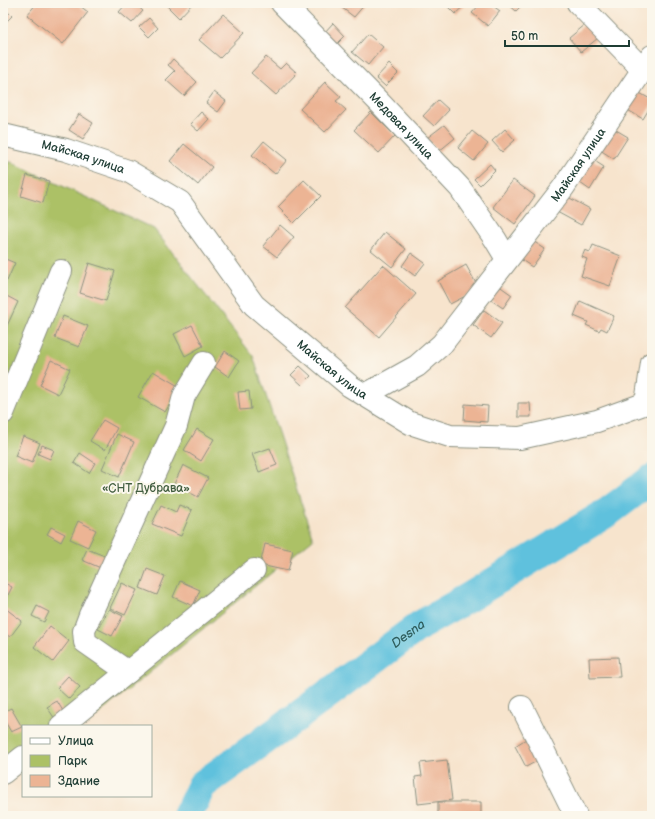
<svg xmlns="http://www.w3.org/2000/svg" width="655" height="819" font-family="'Balsamiq Sans',sans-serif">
  <rect width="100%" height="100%" fill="#fbf7ec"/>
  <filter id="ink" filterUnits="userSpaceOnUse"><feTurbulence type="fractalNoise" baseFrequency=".025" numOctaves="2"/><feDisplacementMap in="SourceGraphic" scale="8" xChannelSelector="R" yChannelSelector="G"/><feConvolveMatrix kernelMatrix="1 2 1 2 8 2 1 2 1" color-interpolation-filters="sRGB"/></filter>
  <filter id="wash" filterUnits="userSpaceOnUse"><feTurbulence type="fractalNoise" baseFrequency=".012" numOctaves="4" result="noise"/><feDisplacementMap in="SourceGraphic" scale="16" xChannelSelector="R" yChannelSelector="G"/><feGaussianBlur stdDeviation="0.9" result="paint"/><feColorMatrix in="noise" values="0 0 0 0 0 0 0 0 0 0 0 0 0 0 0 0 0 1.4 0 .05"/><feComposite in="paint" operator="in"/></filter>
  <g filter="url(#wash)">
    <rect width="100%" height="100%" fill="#f7e4cd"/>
    <path fill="#acc166" stroke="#667f4d" d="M3 162H11L154 229 253 356 313 539 84 726H23V772L3 769Z"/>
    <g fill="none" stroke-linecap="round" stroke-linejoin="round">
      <path stroke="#5ec1dd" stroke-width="30" id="s1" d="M187 816 202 785 301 714 419 626 471 596 608 512 652 479"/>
    </g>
    <g id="blocks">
      <path fill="#ecb494" d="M37 3H76L88 12 63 44 27 15Z
        M127 3H134L143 11 132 23 119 12Z
        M164 3H193L179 18Z
        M308 3H319L314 9Z
        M338 3H366L354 17 337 4Z
        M444 3H467L455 14Z
        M481 3H489L500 11 488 26 472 13Z
        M507 3H524L516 11Z
        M3 7 12 16 3 25Z
        M223 14 244 33 220 58 199 40Z
        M149 18 158 28 149 37 139 27Z
        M333 23 345 36 336 45 324 33Z
        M586 24 598 38 581 52 569 38Z
        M368 34 383 47 368 65 352 52Z
        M266 57 280 69 286 63 297 73 276 95 251 73Z
        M173 59 197 82 184 96 166 80 175 71 168 65Z
        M389 64 398 73 385 86 376 78Z
        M325 82 341 97 336 101 346 110 325 132 300 109Z
        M636 91 652 100V104L643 119 626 109Z
        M214 92 226 101 218 112 206 103Z
        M438 100 449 110 434 126 423 116Z
        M201 112 209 119 198 131 190 124Z
        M371 112 395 136 379 153 354 130Z
        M79 114 93 123 83 139 69 130Z
        M444 125 455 138 438 152 427 138Z
        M611 127 628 137 614 159 597 148Z
        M505 129 515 140 502 152 492 141Z
        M472 131 488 144 474 161 458 148Z
        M264 141 287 160 275 174 252 155Z
        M184 144 212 167 198 185 170 161Z
        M587 156 604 167 590 190 573 178Z
        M490 164 495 170 480 185 474 179Z
        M27 175 49 181 43 203 21 196Z
        M304 180 321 196 294 223 278 207Z
        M513 180 535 196 515 224 493 207Z
        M566 196 590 209 581 225 557 212Z
        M280 225 294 237 277 257 263 246Z
        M385 232 406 249 392 267 371 250Z
        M530 239 545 249 532 267 517 257Z
        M593 245 621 256 610 286 581 276 587 259 582 257 585 250 590 252Z
        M411 253 425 263 415 276 402 266Z
        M3 258 15 263 7 281 3 279Z
        M89 263 115 271 106 301 80 293Z
        M383 265 416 294 379 337 345 308Z
        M466 265 479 289 450 304 438 281Z
        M498 285 512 295 503 308 488 298Z
        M3 294 18 302 6 328 3 327Z
        M580 301 614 316 607 331 601 328 599 331 586 325 588 322 574 316Z
        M484 310 502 323 491 338 473 325Z
        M63 316 88 326 79 347 55 338Z
        M192 325 203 346 185 356 174 334Z
        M225 351 239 361 229 377 215 367Z
        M51 360 70 369 58 394 40 385Z
        M300 366 311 376 302 385 291 375Z
        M3 370 13 376 3 394Z
        M153 371 180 387 165 412 138 397Z
        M249 391 251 409 240 410 238 392Z
        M518 403H530L531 417H518Z
        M465 404 488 406 487 422 464 420Z
        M103 420 117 428 105 450 90 441Z
        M197 429 214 439 201 461 184 450Z
        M117 434 134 442 119 477 102 469Z
        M23 436 40 443 32 463 15 456Z
        M42 445 54 450 50 459 38 454Z
        M270 448 277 465 259 472 252 454Z
        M80 453 95 463 89 473 74 463Z
        M183 465 208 478 198 497 174 484Z
        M161 505 176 512 179 505 192 510 181 536 152 524Z
        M78 521 96 530 88 547 70 539Z
        M51 527 65 534 61 542 47 534Z
        M265 544 293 550 288 571 260 565Z
        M87 549 107 557 103 569 82 560Z
        M147 569 165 576 157 595 140 588Z
        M180 581 200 590 193 606 173 597Z
        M3 582 12 587 8 595 3 592Z
        M122 583 137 590 125 615 110 608Z
        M37 606 49 612 44 622 32 616Z
        M5 608 22 621 10 637 3 632V610Z
        M109 609 123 616 112 636 98 629Z
        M50 626 69 641 53 662 34 647Z
        M618 657 620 677 590 678 589 658Z
        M68 676 80 687 69 699 57 688Z
        M57 701 66 716 57 722 47 707Z
        M11 708 22 727 11 732 3 718V712Z
        M526 739 537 761 526 767 515 746Z
        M447 760 452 800 418 804 415 777 422 776 420 763Z
        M438 802H481V816H438Z"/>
    </g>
  </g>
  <g filter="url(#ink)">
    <use href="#blocks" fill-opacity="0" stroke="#8b9080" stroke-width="1"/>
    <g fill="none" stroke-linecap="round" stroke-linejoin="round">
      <g stroke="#8b9080" stroke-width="24">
        <g id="minor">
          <path id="s2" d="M282 3 379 102 460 188 495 239 507 259"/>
          <path d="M578 3 643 70"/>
          <path id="s3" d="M3 135 66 150 128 171 180 202 254 305 350 386 410 423 450 436 520 438 597 421 652 401"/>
          <path id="s4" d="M365 395 417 366 442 344 563 188 652 56"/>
          <path d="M646 403 652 363"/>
          <path d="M3 413 61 271"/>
          <path d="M128 672 85 642 84 631 90 615 176 426 184 396 204 363"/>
          <path d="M522 707 576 816"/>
          <path d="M61 726 254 570"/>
          <path d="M3 773 23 757"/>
        </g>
      </g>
      <use href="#minor" stroke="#fff" stroke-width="22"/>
    </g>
  </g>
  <g text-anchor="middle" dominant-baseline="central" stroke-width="4" stroke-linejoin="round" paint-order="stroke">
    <g font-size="12" fill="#1f3d34" stroke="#fbf7ec">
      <text stroke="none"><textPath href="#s2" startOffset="171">Медовая улица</textPath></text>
      <text stroke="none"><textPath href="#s3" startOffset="83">Майская улица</textPath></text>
      <text stroke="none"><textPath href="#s4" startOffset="318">Майская улица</textPath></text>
      <text stroke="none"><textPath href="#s3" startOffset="419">Майская улица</textPath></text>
    </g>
    <g font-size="12" fill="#425e40" stroke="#fbf7ec">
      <text x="146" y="488">«СНТ Дубрава»</text>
    </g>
    <g font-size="13" font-style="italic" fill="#2f5e5e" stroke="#fbf7ec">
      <text stroke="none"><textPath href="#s1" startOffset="290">Desna</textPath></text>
    </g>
  </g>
  <rect width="655" height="819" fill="none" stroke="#fbf7ec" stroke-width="16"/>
  <rect x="22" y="725" width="130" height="72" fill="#fbf7ec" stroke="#a3ada2"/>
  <rect x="30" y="738" width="20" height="6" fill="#ffffff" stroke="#a3ada2"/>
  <text x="58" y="745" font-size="12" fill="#1f3d34">Улица</text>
  <rect x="30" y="755" width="20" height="12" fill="#acc166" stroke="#a3ada2"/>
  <text x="58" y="765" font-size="12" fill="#1f3d34">Парк</text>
  <rect x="30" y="775" width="20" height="12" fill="#ecb494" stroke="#a3ada2"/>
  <text x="58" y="785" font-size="12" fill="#1f3d34">Здание</text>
  <path d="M505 40v6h124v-6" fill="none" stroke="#1f3d34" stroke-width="2"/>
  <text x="511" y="40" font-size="12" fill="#1f3d34" stroke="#fbf7ec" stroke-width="3" paint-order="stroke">50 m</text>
</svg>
